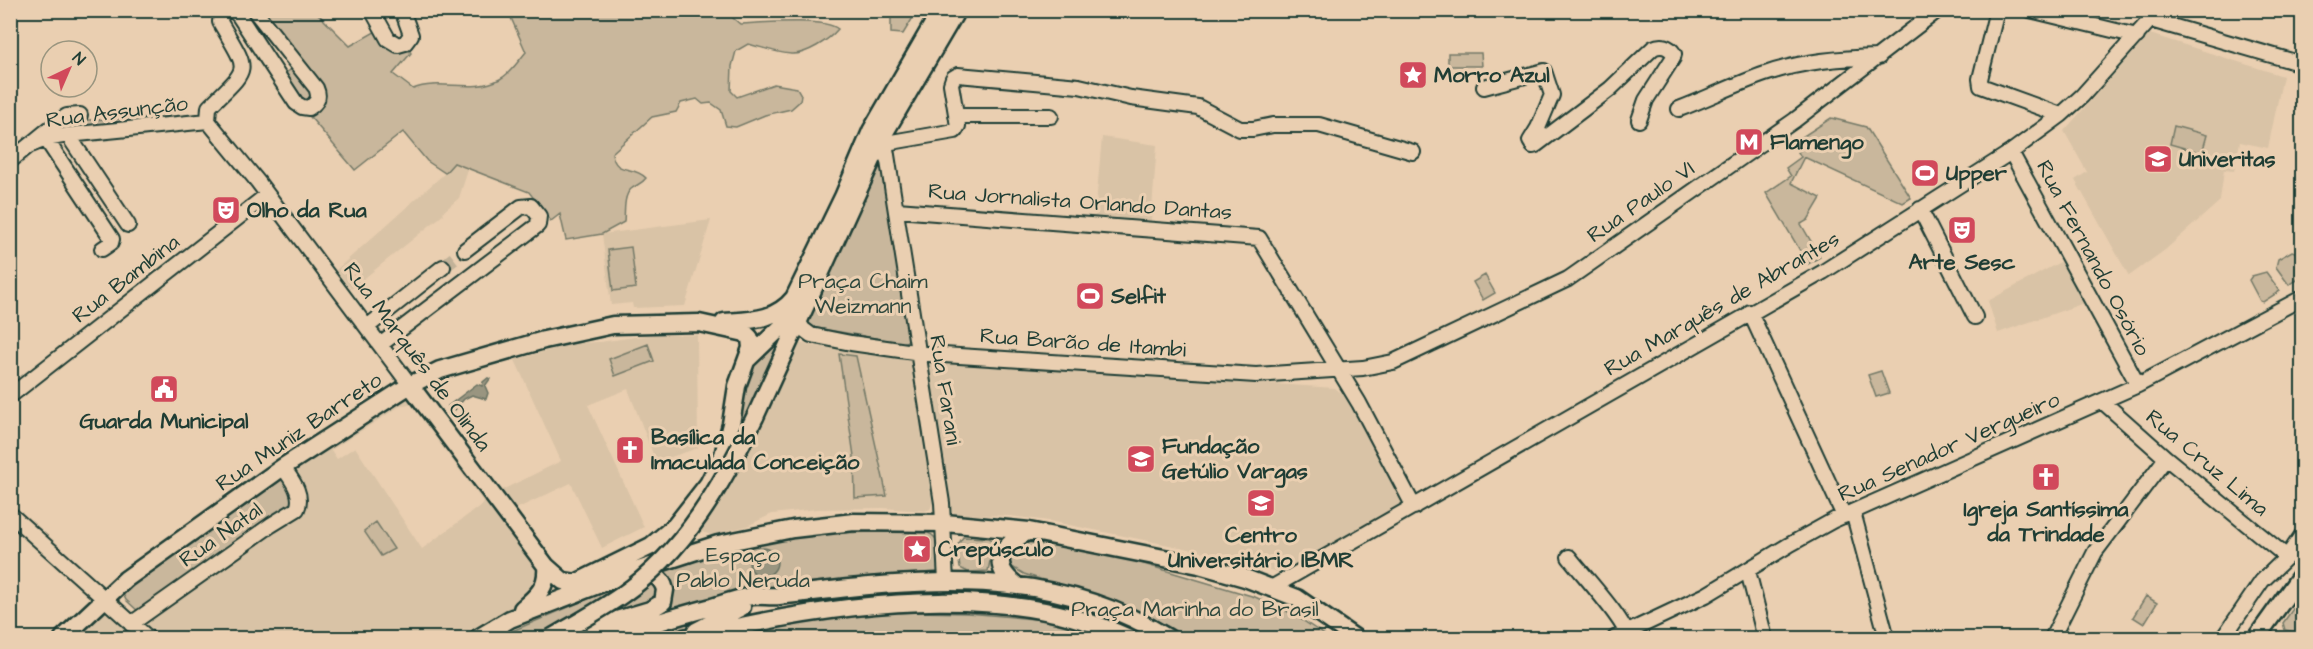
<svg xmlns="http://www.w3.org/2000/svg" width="2313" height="649" font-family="'Architects Daughter',sans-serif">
  <rect width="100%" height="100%" fill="#eacfb1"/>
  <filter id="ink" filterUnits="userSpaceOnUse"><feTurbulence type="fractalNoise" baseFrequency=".0167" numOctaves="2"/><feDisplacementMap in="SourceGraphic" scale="12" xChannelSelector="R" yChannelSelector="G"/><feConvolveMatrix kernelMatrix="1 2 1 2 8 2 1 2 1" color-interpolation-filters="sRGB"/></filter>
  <g filter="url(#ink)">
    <path fill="#d9c3a6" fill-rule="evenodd" d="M2150 34 2283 76 2268 148 2240 142 2234 171 2224 170 2220 201 2165 250 2129 276 2075 180 2087 172 2064 131Z
      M1102 137 1157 145 1151 221 1095 216Z
      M454 163 468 170 459 198 443 212 444 214 351 289 336 270 445 173Z
      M711 220 685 306 633 308 632 303 611 305 602 234Z
      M2062 261 2084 303 1998 333 1988 301Z
      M649 335H697L698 448 656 462 628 389 588 405 644 527 602 548 571 483 516 509 502 490 561 461 515 360 574 343 600 342Z
      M796 343 909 360 914 363 933 503 930 509 925 511 883 508 817 509 772 514 747 526 712 535 698 531 708 518Z
      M932 362 1335 388 1347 397 1406 499 1404 507 1281 573 1194 550 1049 521 1010 516 955 514 950 509 931 388 928 366Z
      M404 399H410L547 579 530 597 455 638H159L142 624 293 470ZM411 404 484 503 422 549 355 447 337 459 331 450 402 405Z
      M105 612 112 615 137 638H75L100 614Z"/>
    <path fill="#c9b79c" stroke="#747a68" stroke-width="1.5" d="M257 11H315L350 46 378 30 407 48 411 53 393 74 413 89C440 78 473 94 500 79 510 74 519 60 526 52L508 11H732L733 18 740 24C760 23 825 17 838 29 829 40 806 55 791 54 777 53 761 47 748 44L736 51 732 66 731 91 737 97 774 84 797 88 801 95 800 101 791 109 765 115 736 127 726 126 721 110 711 103 703 104 697 99 681 103 676 112 652 117 612 153C615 176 633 164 646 178 641 185 637 184 631 189 623 196 625 213 624 222L602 234 566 240 560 214 551 221 529 192 454 163 445 173 427 161 403 132 355 170 305 111 283 75 293 68Z
      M891 11H917L903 34 891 33Z
      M1448 53H1481L1482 66H1448Z
      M199 115 51 131 68 121Z
      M1831 118 1866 127 1911 198 1903 203 1804 157 1791 183 1821 198 1808 220 1801 224 1820 257 1808 264 1766 193 1791 176 1786 168 1801 157 1798 152 1801 149 1796 141Z
      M2174 126 2207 135 2202 153 2170 144Z
      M881 156 911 338 904 343 805 326Z
      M631 247 636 288 613 291 608 250Z
      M2292 251 2295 252 2302 266V277L2289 285 2276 267 2278 259Z
      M2266 272 2280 291 2263 302 2260 301 2249 280 2252 276Z
      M1485 275 1495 293 1483 300 1473 282Z
      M793 319 733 448 744 384 752 364Z
      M648 344 654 361 615 376 609 359Z
      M839 354 856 356 887 496 855 498 854 456Z
      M1881 371 1889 393 1876 397 1868 375Z
      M281 478 285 479 295 502 139 612 126 600 123 594 126 589Z
      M376 522 394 549 381 556 364 531Z
      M876 532 928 533C943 538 939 559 939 572L887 575 767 587 605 630 657 610 659 570 756 541 832 533Z
      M963 537 989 538 994 541 988 571 968 572 960 568 957 546Z
      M1023 542 1069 547 1127 559 1255 597 1293 614 1329 638H1188L1167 626 1113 602 1024 574 1012 567 1008 556Z
      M639 577 659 586 656 599 611 616 576 638H561L578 618 537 638H496Z
      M2146 596 2157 603 2144 624 2133 617Z
      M2302 596V633L2285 630 2283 623Z
      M732 605 683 632 661 638H630Z
      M917 612 967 613 1058 621 1111 638H716C783 626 849 613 917 612Z"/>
    <path fill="#999580" stroke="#687262" stroke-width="1.5" d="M488 378 490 379 485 386 488 393 486 399 472 395 464 399 454 411 448 406 477 384 482 386 483 382Z
      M749 562a14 14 0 1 1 28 0a14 14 0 1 1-28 0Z"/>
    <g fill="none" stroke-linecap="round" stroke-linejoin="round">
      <path stroke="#c1b298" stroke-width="14" stroke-dasharray="14 7" stroke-linecap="butt" d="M443 267 465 250"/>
      <g stroke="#1f3d34" stroke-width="18">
        <path id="minor" d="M233 10 239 16 296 103 302 107 309 108C318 102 320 97 316 88L254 10
          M372 10 388 39 398 45 405 43 411 35 402 10
          M1997 10 1980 79 1981 86 2061 115
          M2030 10 2137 36
          M2151 20 2302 64
          M1484 87 1544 71 1552 95 1538 128 1530 141 1533 146 1536 145 1610 89 1653 48C1661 44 1669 46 1674 54L1673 58 1646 100 1639 120
          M1679 109C1708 98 1736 84 1765 74 1802 61 1841 58 1879 57
          M956 116H1051
          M208 121 258 182 410 385
          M208 121 209 107C251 65 250 74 220 22L221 15 226 10
          M68 135 128 225
          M884 136 942 503 946 582
          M46 139 112 239 111 243 102 249
          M886 143 955 131 958 126 951 84 953 78 958 75 1079 86 1131 98 1198 107 1240 129H1253L1273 125H1319L1413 152
          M31 145 46 139 68 135 208 121
          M2011 152 2138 385
          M10 161 59 121 67 116 80 115
          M1920 209 1975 317
          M897 210 1259 238 1359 403 1414 507
          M1750 312 1844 516
          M798 321 803 329 811 335 851 343 928 354 1256 375 1363 368 1393 362 1568 279 1795 120 1938 10
          M367 327 443 267
          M380 345 538 225 539 216 531 206 521 207 465 250
          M10 396 267 195
          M2102 401 2166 458 2287 557
          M1853 512 1887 638
          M10 514 148 638
          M1569 557C1582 574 1626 621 1628 638
          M1748 571 1765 638
          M1271 588 1823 272 2011 152 2061 115 2082 96 2159 10
          M131 624 271 525 297 509C304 494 291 479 283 467
          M1615 638 1706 595 1789 545 1834 520 2138 385 2302 298
          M2052 638 2095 552 2166 458
          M2223 638 2262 581 2287 557 2302 535"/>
      </g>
      <g stroke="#1f3d34" stroke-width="21">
        <path id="major" d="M724 322C752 320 775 321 794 298L843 197 871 131 941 10
          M748 359 800 309
          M755 417 884 134 957 10
          M1015 584C987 563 1005 543 1029 531
          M522 609C537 596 548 587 546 566
          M696 631 742 607
          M63 638 126 579 283 467 410 385 440 370 544 340 613 325 699 323 745 333 750 338 751 348 737 386 731 424 723 455 708 484 675 526 651 546 576 583 563 581 546 566 410 385
          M478 638 510 619 626 574 718 544 793 529 854 522 945 523 1029 531 1199 565 1245 578 1297 598 1355 638
          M585 638 610 622 650 610 663 602 665 590C662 576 651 572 637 573
          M607 638C642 627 677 616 712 607 725 603 739 598 752 596 761 595 770 597 779 596 914 580 1047 562 1168 638
          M684 638C704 633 725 629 746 625 866 600 1015 584 1129 638
          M2256 638 2302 574"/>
      </g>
      <use href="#minor" stroke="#eacfb1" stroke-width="14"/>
      <use href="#major" stroke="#eacfb1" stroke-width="16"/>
      <g stroke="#1f3d34" stroke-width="21" stroke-linecap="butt">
        <path id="major-bridge" d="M551 638C575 624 599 611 622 595 685 551 722 485 755 417"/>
      </g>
      <use href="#major-bridge" stroke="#eacfb1" stroke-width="16"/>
    </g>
  </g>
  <defs>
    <g id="sight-square" transform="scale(1.5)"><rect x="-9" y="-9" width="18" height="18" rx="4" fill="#d1495b" stroke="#eacfb1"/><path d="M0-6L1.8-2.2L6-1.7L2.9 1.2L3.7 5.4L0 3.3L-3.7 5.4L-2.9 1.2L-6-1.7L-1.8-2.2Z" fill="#fff"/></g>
    <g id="metro-square" transform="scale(1.5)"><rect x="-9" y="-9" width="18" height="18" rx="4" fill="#d1495b" stroke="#eacfb1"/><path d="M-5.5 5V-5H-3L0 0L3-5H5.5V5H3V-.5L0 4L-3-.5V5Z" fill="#fff"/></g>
    <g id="university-square" transform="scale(1.5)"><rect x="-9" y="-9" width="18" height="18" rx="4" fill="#d1495b" stroke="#eacfb1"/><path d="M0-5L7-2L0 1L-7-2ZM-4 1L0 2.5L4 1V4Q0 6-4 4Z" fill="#fff"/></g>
    <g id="stadium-square" transform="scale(1.5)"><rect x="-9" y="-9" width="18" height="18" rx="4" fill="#d1495b" stroke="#eacfb1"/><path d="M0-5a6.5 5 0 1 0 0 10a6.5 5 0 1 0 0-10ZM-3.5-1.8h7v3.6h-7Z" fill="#fff"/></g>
    <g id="theatre-square" transform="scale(1.5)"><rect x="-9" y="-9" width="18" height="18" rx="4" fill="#d1495b" stroke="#eacfb1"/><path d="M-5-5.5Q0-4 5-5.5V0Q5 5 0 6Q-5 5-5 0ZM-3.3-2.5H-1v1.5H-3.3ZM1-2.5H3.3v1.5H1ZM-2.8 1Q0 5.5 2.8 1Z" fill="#fff"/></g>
    <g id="civic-square" transform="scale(1.5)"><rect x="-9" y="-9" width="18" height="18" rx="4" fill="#d1495b" stroke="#eacfb1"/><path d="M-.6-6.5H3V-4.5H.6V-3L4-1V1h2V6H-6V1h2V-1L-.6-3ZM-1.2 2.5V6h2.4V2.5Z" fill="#fff"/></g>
    <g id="church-square" transform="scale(1.5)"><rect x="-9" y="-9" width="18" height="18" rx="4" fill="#d1495b" stroke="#eacfb1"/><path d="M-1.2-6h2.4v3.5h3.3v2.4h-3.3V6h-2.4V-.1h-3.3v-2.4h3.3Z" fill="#fff"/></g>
  </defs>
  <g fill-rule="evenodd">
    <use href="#sight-square" x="1413" y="75"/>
    <use href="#metro-square" x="1749" y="142"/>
    <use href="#university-square" x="2158" y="159"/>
    <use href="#stadium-square" x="1925" y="173"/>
    <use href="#theatre-square" x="226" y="210"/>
    <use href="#theatre-square" x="1962" y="230"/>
    <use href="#stadium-square" x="1090" y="296"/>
    <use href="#civic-square" x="164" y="389"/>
    <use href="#church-square" x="630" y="450"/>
    <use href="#university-square" x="1141" y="459"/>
    <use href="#church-square" x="2046" y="477"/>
    <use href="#university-square" x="1261" y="503"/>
    <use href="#sight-square" x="917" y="549"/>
  </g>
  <g text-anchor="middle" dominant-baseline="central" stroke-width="6" stroke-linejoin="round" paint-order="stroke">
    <g font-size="22" font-weight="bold" fill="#1f3d34" stroke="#eacfb1" text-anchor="start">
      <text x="1434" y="75">Morro Azul</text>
      <text x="1770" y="142">Flamengo</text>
      <text x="2179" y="159">Univeritas</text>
      <text x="1946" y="173">Upper</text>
      <text x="247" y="210">Olho da Rua</text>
      <text x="1962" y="262" text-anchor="middle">Arte Sesc</text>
      <text x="1111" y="296">Selfit</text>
      <text x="164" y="421" text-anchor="middle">Guarda Municipal</text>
      <text x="651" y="437">Basílica da<tspan x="651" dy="25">Imaculada Conceição</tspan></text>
      <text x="1162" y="446">Fundação<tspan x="1162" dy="25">Getúlio Vargas</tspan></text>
      <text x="2046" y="509" text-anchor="middle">Igreja Santíssima<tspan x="2046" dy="25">da Trindade</tspan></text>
      <text x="1261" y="535" text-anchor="middle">Centro<tspan x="1261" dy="25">Universitário IBMR</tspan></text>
      <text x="938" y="549">Crepúsculo</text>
    </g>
    <g font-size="22" fill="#1f3d34" stroke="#eacfb1">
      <text transform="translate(117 112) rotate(-7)">Rua Assunção</text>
      <text transform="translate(1080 202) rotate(4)">Rua Jornalista Orlando Dantas</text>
      <text transform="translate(1641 202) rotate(-35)">Rua Paulo VI</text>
      <text transform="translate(2093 258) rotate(62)">Rua Fernando Osório</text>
      <text transform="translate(126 279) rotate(-38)">Rua Bambina</text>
      <text transform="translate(1722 304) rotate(-30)">Rua Marquês de Abrantes</text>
      <text transform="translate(1083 343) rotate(4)">Rua Barão de Itambi</text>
      <text transform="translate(417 357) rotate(53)">Rua Marquês de Olinda</text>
      <text transform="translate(945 390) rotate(81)">Rua Farani</text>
      <text transform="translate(299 432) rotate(-34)">Rua Muniz Barreto</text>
      <text transform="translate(1949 447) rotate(-24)">Rua Senador Vergueiro</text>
      <text transform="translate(2207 463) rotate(40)">Rua Cruz Lima</text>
      <text transform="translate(221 535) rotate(-35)">Rua Natal</text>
    </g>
    <g font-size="22" fill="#30493e" stroke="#eacfb1">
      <text x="863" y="281">Praça Chaim<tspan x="863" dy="25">Weizmann</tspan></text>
      <text x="743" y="555">Espaço<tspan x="743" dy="25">Pablo Neruda</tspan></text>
      <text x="1195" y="609">Praça Marinha do Brasil</text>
    </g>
  </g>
  <rect width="2313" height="649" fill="none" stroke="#eacfb1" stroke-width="36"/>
  <rect x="18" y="18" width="2277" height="613" fill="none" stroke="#1f3d34" stroke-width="2" filter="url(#ink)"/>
  <g transform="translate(69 69) rotate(44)"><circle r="28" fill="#eacfb1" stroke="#99957f" stroke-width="1.5"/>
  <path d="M0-4.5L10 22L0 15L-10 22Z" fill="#d1495b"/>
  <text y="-9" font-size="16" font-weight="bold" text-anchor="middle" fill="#1f3d34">N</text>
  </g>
</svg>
